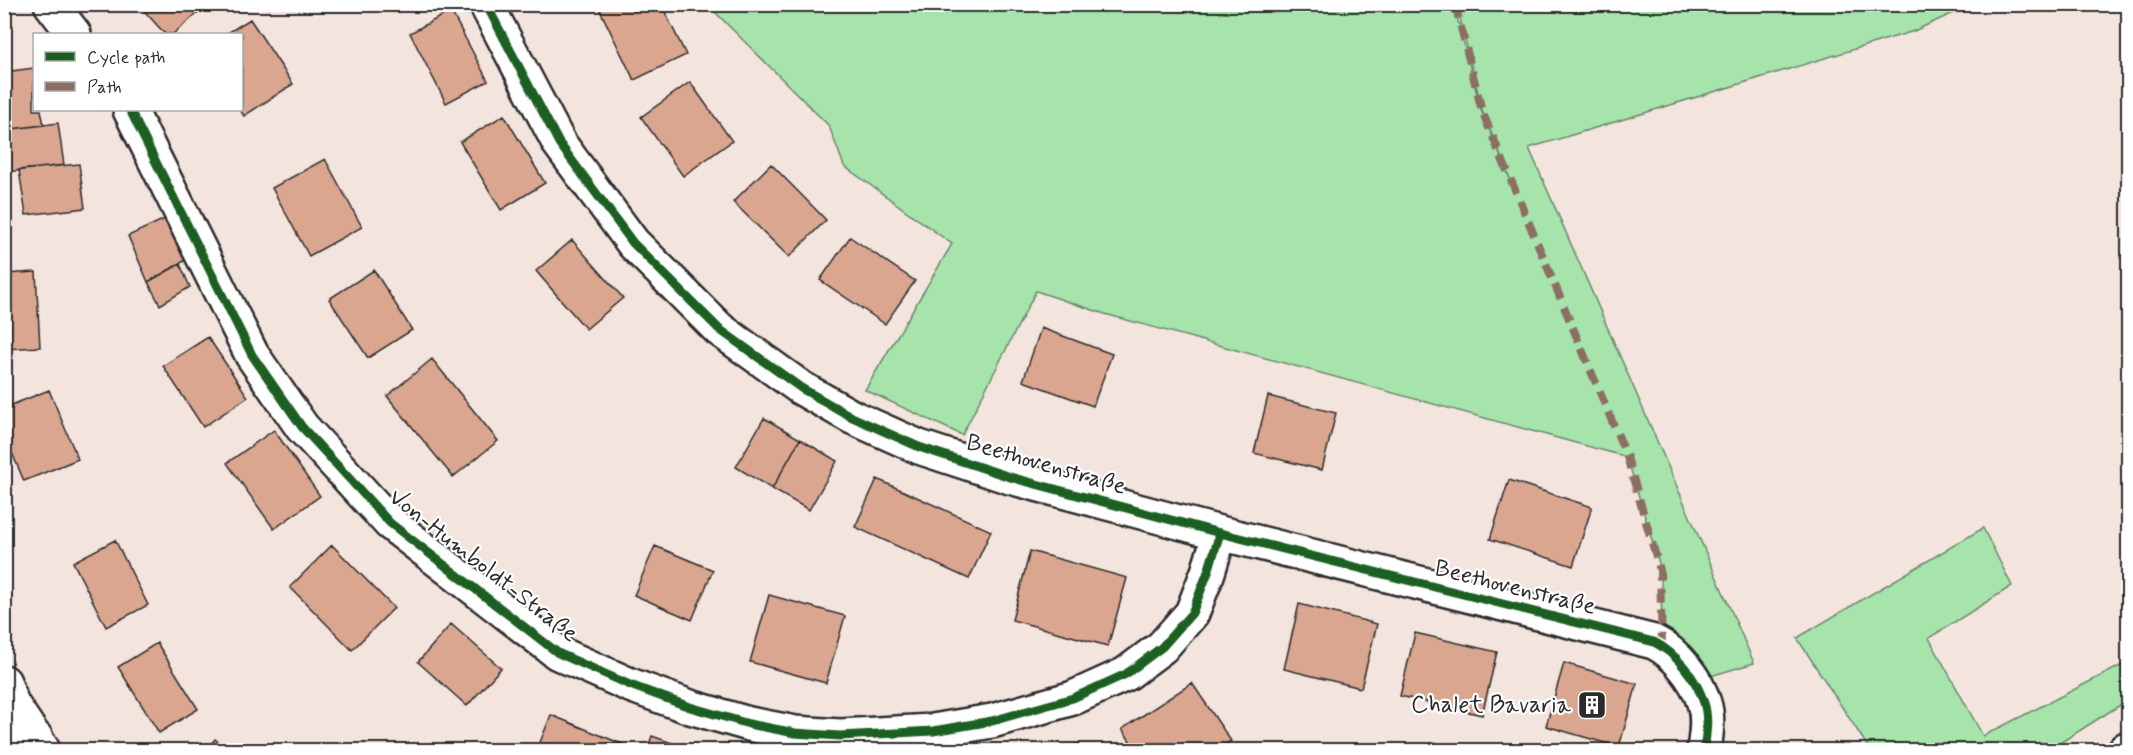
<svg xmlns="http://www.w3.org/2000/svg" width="2133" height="755" font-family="Mynerve,sans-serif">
  <rect width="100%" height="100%" fill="#f4e4de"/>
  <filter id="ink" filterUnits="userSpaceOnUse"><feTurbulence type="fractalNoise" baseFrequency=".0167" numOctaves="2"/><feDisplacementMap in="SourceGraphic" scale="12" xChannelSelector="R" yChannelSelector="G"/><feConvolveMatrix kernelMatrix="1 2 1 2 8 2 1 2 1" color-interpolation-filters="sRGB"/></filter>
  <g filter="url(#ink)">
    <path fill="#a6e4ac" stroke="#68886c" stroke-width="1.5" d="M711 5H1454L1481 110 1513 186 1482 110 1457 5H1971L1914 31 1529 148 1754 663 1694 681 1662 646 1661 570 1627 457 1105 314 1036 291 962 435 865 390 952 244 844 166 829 126 717 14Z
      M1983 528 2012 586 1929 638 1983 736 2128 662V700L2049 750H1870L1797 638Z"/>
    <path fill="#daa690" stroke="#2b2b2b" stroke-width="1.5" d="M138 4H207V5L173 34H165Z
      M597 4H661L686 55 634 80Z
      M451 11 488 81 446 103 410 33Z
      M250 19 293 84 244 116 240 110H242V34H226Z
      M34 68V110H41L44 125 4 130V72Z
      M690 82 732 141 683 176 641 117Z
      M504 115 545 183 501 210 460 142Z
      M58 123 64 165 7 172 4 130Z
      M325 159 362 227 309 256 272 188Z
      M79 164 85 208 26 215 19 170Z
      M771 164 826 220 789 257 733 202Z
      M167 218 186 260 148 282 128 236Z
      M850 237 915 281 885 324 820 280Z
      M572 240 623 298 586 329 536 271Z
      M180 264 190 287 160 305 148 282Z
      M374 270 412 330 368 358 329 299Z
      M36 272 40 347 4 349V274Z
      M1041 328 1112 354 1093 406 1023 381Z
      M208 337 248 397 203 427 163 366Z
      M432 359 498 441 453 477 387 396Z
      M49 390 78 459 24 481 4 434V408Z
      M1268 396 1336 413 1322 470 1254 453Z
      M764 418 800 439 772 489 736 467Z
      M274 430 320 496 274 529 227 463Z
      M800 439 837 461 809 510 772 489Z
      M877 479 991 531 969 579 855 527Z
      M1509 480 1592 507 1573 566 1490 539Z
      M115 540 148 605 106 627 73 562Z
      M332 545 394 608 352 650 290 587Z
      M655 546 713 570 692 620 634 595Z
      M1030 551 1127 578 1108 646 1012 620Z
      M769 595 845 616 826 683 750 662Z
      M1299 604 1377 624 1361 688 1284 669Z
      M451 624 501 668 467 706 418 662Z
      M1415 633 1497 652 1482 715 1400 696Z
      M157 643 198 709 159 733 118 667Z
      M1564 663 1637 684 1619 747 1546 726Z
      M1192 683 1231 741 1217 750H1136L1122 729Z
      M551 715 622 744 620 750H537Z
      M652 736 692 750H647Z
      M215 739 229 750H206Z
      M1079 744 1080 750H1052Z"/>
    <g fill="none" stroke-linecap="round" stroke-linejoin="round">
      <g stroke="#2b2b2b" stroke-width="38">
        <path id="minor" d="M51 4 74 34
          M486 4 559 143 633 243 719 329 801 388 852 417 919 447 1010 477 1220 533 1654 642C1676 653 1697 679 1704 703 1709 718 1706 736 1704 750
          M130 110 252 355 302 427 390 523 558 653 630 685 690 707 749 724 795 733 840 736 933 731 992 721 1073 698 1126 674 1162 647 1192 613 1208 572 1220 533
          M4 682 12 704 43 750
          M4 743 36 738"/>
      </g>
      <g stroke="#2b2b2b" stroke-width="38">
        <path id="primary" d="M2125 750 2128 748"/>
      </g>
      <use href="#minor" stroke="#fff" stroke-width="33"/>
      <use href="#primary" stroke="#fff" stroke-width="33"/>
      <path stroke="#8d6e63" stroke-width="8" stroke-dasharray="15 8" stroke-linecap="butt" d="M1455 4 1482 111 1627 457 1660 570 1662 646"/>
      <g stroke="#fff" stroke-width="13">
        <path id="cycleway" d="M486 4 559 143 633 243 719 329 801 388 852 417 919 447 1010 477 1220 533 1654 642C1676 653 1697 679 1704 703 1709 718 1706 736 1704 750
          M130 110 252 355 302 427 390 523 558 653 630 685 690 707 749 724 795 733 840 736 933 731 992 721 1073 698 1126 674 1162 647 1192 613 1208 572 1220 533"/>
      </g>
      <use href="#cycleway" stroke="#1b5e20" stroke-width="9"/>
    </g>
  </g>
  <defs>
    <g id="building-square" transform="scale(1.5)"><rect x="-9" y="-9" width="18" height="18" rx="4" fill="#2b2b2b" stroke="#fff"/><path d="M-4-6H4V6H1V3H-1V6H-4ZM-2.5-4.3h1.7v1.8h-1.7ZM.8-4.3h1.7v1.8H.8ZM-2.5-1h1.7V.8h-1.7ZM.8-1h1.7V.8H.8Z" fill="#fff"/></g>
  </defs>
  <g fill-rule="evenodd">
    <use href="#building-square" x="1592" y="705"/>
  </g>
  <g text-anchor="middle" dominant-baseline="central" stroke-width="4.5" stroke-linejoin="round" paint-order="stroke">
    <g font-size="24" fill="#2b2b2b" stroke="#fff">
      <text transform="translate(1046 465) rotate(16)">Beethovenstraße</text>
      <text transform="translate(483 566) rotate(38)">Von-Humboldt-Straße</text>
      <text transform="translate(1515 588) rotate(14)">Beethovenstraße</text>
    </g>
    <g font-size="24" fill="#2b2b2b" stroke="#fff" text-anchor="end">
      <text x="1571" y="705">Chalet Bavaria</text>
    </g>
  </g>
  <rect width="2133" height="755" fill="none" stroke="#fff" stroke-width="24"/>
  <rect x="12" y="12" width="2109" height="731" fill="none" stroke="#2b2b2b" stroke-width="2" filter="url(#ink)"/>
  <rect x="33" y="33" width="210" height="78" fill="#ffffff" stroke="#aaaaaa" stroke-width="1.5"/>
  <rect x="45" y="52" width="30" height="9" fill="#1b5e20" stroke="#aaaaaa" stroke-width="1.5"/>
  <text x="87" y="63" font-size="18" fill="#2b2b2b">Cycle path</text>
  <rect x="45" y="82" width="30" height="9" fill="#8d6e63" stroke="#aaaaaa" stroke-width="1.5"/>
  <text x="87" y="93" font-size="18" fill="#2b2b2b">Path</text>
</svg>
